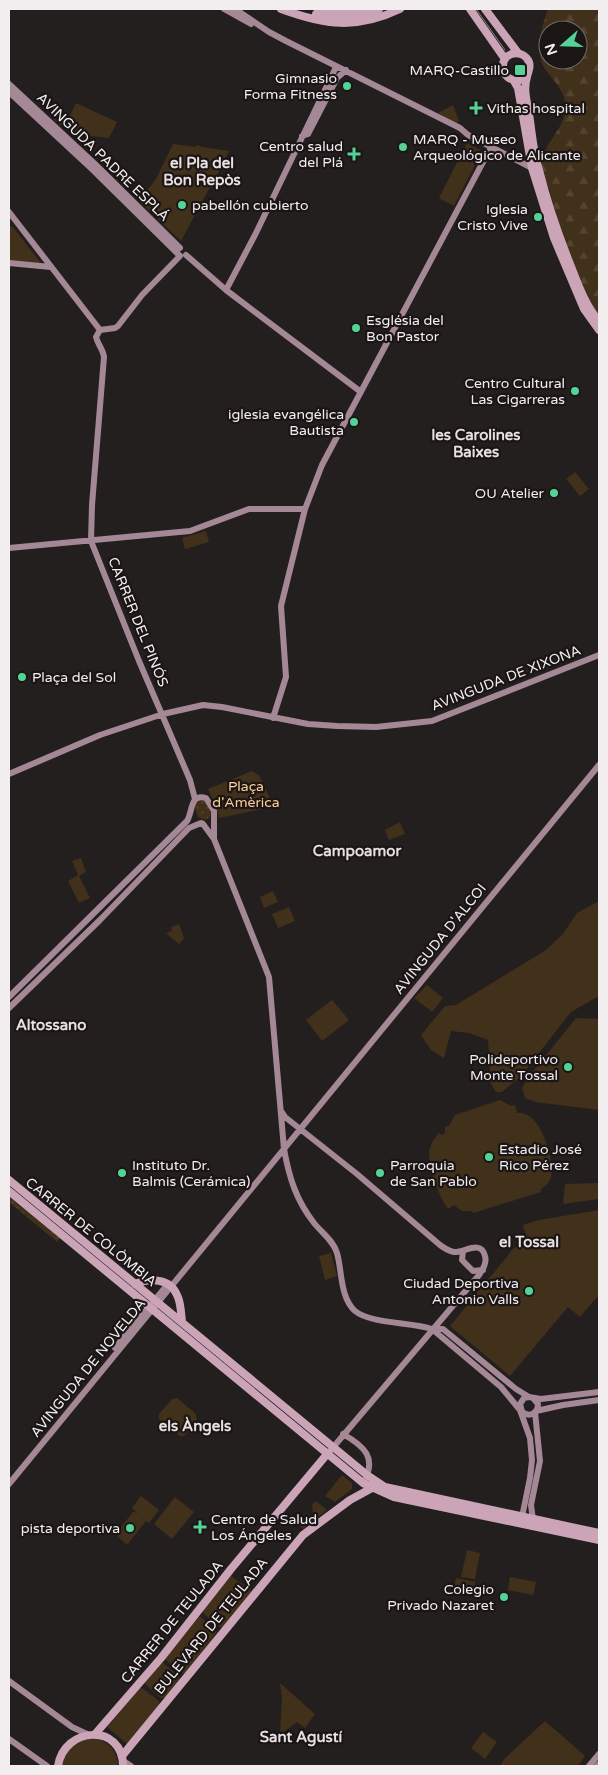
<svg xmlns="http://www.w3.org/2000/svg" width="608" height="1775" font-family="'Varela Round',sans-serif">
  <defs>
    <pattern id="grass-dots" width="8" height="8" patternUnits="userSpaceOnUse" patternTransform="scale(1.25)"><rect width="8" height="8" fill="#41301a"/><path d="M2 2h.1M6 6h.1" fill="none" stroke="#544430" stroke-width="1.8" stroke-linecap="round"/></pattern>
    <pattern id="forest-firs" width="22" height="20" patternUnits="userSpaceOnUse" patternTransform="scale(1.25)"><rect width="22" height="20" fill="#41301a"/><path d="M5 1l3.5 6h-7zM16 11l3.5 6h-7z" fill="#544430"/></pattern>
  </defs>
  <rect width="100%" height="100%" fill="#241f1f"/>
  <path fill="url(#grass-dots)" d="M201 800 206 802 211 813 209 818 205 820 198 817 195 808 196 803Z
    M9 1196 60 1238 57 1242 9 1202Z"/>
  <path fill="url(#forest-firs)" fill-rule="evenodd" d="M548 9H599V316C572 279 561 232 549 189 546 181 540 169 542 160 546 140 569 125 565 102 563 90 555 82 548 73 532 52 541 31 548 9ZM548 30H578V60H548Z"/>
  <path fill="#41301a" d="M76 103 117 122 109 138 72 134 53 119 68 120Z
    M453 105 459 121 456 124 438 113Z
    M467 143 482 151 454 206 439 198Z
    M173 144 196 147 197 145 202 147 229 151 211 188 210 187 181 241 139 201 156 179Z
    M12 226 41 263 40 265 9 261V227Z
    M575 472 589 489 580 496 566 479Z
    M206 531 209 542 185 549 182 538Z
    M252 771 259 775 270 798V804L266 808 219 818 217 809 208 789Z
    M400 822 405 834 389 840 385 830Z
    M81 858 86 872 79 876 90 898 79 903 68 881 78 875 72 861Z
    M273 891 278 902 264 908 260 897Z
    M599 901V996L571 1012 521 1076 502 1092H496L491 1084 488 1040 469 1033 451 1031 444 1058 431 1050 421 1035 445 1006 456 1005 546 950 563 934 577 913Z
    M289 907 295 921 278 928 272 914Z
    M179 924 184 938 179 944 166 933 172 931 171 927Z
    M427 985 443 998 432 1012 414 998Z
    M332 1000 349 1020 322 1041 306 1020Z
    M576 1018 599 1019V1110L535 1102 525 1098 522 1088 527 1079Z
    M500 1100 511 1106 515 1105 517 1113C540 1109 555 1159 551 1177 549 1183 545 1186 541 1189V1192L473 1213 472 1211H462L454 1205 448 1209C436 1191 430 1172 429 1150H430L432 1142 439 1133 442 1135 445 1133V1127L449 1126 455 1115Z
    M599 1183V1199L563 1204 565 1184Z
    M599 1210V1298L597 1297 580 1317 568 1307 510 1376 450 1326 514 1248 528 1242 523 1225 539 1220Z
    M331 1253 337 1276 325 1280 319 1256Z
    M177 1398 195 1413 197 1419 184 1436H180L159 1419V1414L172 1399Z
    M342 1475 352 1483V1489L335 1502 325 1496Z
    M141 1496 159 1510 149 1523 146 1521 127 1545 115 1534 134 1511 139 1514 132 1508Z
    M175 1497 194 1512 172 1539 154 1524Z
    M316 1501 327 1510 303 1529 289 1517 313 1515 312 1505Z
    M467 1550 480 1553 475 1579 461 1577Z
    M231 1576 252 1591 223 1627H220L204 1614 203 1610Z
    M510 1577 536 1582 533 1595 508 1590Z
    M456 1578 475 1582 473 1592 454 1588Z
    M198 1617H201L217 1632 185 1673H182L166 1660V1657Z
    M162 1662 179 1676V1680L165 1698H161L146 1685 145 1682Z
    M280 1683 315 1714 305 1728 297 1722 280 1735 282 1698Z
    M139 1688H142L159 1701V1705L127 1744 107 1727Z
    M545 1721 585 1756 578 1766H500L505 1758Z
    M483 1732 497 1742 485 1759 471 1748Z
    M91 1738C107 1740 117 1749 118 1766H61C68 1749 71 1742 91 1738Z"/>
  <g fill="none" stroke-linecap="round" stroke-linejoin="round">
    <path stroke="#a58896" stroke-width="6" d="M224 9 251 24
      M235 9 269 32 286 41 460 128 468 135 532 168
      M9 84 96 165 180 248
      M9 92 93 170 180 256
      M302 136 308 134 337 78 346 70
      M9 212 100 330
      M186 255 226 290 361 392
      M180 256 142 295 118 326 115 328 100 330 96 337C98 345 103 349 104 357L92 505 91 541 139 661 190 780 195 799
      M9 263 51 267
      M226 290 255 235 336 67
      M9 548 190 531 249 509H305
      M273 718 286 677 281 606 305 509 322 465 491 147
      M9 774 100 735 163 714 203 705 222 707 308 724 337 726 376 727 432 721 599 655
      M203 824 214 839 269 977 284 1149C289 1177 296 1200 314 1223 322 1233 333 1240 337 1253 342 1270 340 1298 355 1311 371 1324 411 1322 432 1329L501 1387 520 1410 530 1438 532 1460 530 1478 522 1517 524 1520
      M9 997 187 821C193 811 190 793 206 798L214 811V838
      M9 1008 100 920 189 828 201 823
      M281 1111 285 1117 357 1174 440 1245C444 1248 449 1251 454 1252 464 1253 481 1239 485 1256 487 1263 483 1269 479 1275L330 1451
      M463 1251 462 1260 473 1271 483 1270
      M432 1329H443L516 1389 529 1397 541 1399 599 1392
      M115 1348 168 1284
      M529 1397 524 1398 520 1404 522 1412C530 1418 538 1413 538 1404L533 1398
      M536 1411 563 1405 599 1400
      M343 1434C364 1446 378 1458 363 1483
      M9 1484 599 765
      M533 1520 531 1505 540 1461 535 1412
      M9 1681 72 1727 87 1734
      M9 1739 47 1766
      M122 1760 131 1766
      M589 1766 599 1754
      M597 1766 599 1764"/>
    <path stroke="#cba5b7" stroke-width="8" d="M281 9C325 25 356 30 400 9
      M318 9 344 12 363 9
      M470 9 505 59
      M485 9 518 53
      M316 14C337 19 360 19 379 9
      M527 75 518 81C510 80 503 76 503 67 502 52 523 48 529 62 531 68 528 71 527 77 523 89 527 102 529 114 532 133 533 152 539 170 547 202 558 234 570 264 578 284 585 305 599 321
      M514 81 518 88 532 168 554 238 584 309 599 330
      M9 1180 367 1475 385 1487 599 1533
      M9 1191 363 1483 394 1497 599 1540
      M135 1284C150 1278 170 1278 177 1295 181 1302 181 1314 182 1322
      M96 1733 161 1658 231 1569 328 1453
      M122 1756 303 1535 350 1500 372 1488
      M58 1766C64 1726 123 1723 123 1766"/>
    <path stroke="#878383" stroke-width="1" d="M476 9 505 50
      M516 69 520 76"/>
  </g>
  <g fill="#53d396" stroke="#1b1516" stroke-width="2">
    <rect x="514" y="64" width="12" height="12" rx="2.5"/>
    <circle cx="347" cy="86" r="5"/>
    <path d="M473.5 100.5h5v5h5v5h-5v5h-5v-5h-5v-5h5z"/>
    <circle cx="403" cy="147" r="5"/>
    <path d="M351.5 146.5h5v5h5v5h-5v5h-5v-5h-5v-5h5z"/>
    <circle cx="182" cy="205" r="5"/>
    <circle cx="538" cy="217" r="5"/>
    <circle cx="356" cy="328" r="5"/>
    <circle cx="575" cy="391" r="5"/>
    <circle cx="354" cy="422" r="5"/>
    <circle cx="554" cy="493" r="5"/>
    <circle cx="22" cy="677" r="5"/>
    <circle cx="568" cy="1067" r="5"/>
    <circle cx="489" cy="1157" r="5"/>
    <circle cx="122" cy="1173" r="5"/>
    <circle cx="380" cy="1173" r="5"/>
    <circle cx="529" cy="1291" r="5"/>
    <path d="M197.5 1519.5h5v5h5v5h-5v5h-5v-5h-5v-5h5z"/>
    <circle cx="130" cy="1528" r="5"/>
    <circle cx="504" cy="1597" r="5"/>
  </g>
  <g text-anchor="middle" dominant-baseline="central" stroke-width="4.5" stroke-linejoin="round" paint-order="stroke">
    <g font-size="14" fill="#f2eeef" stroke="#1b1516" text-anchor="end">
      <text x="509" y="70">MARQ-Castillo</text>
      <text x="337" y="78">Gimnasio<tspan x="337" dy="16">Forma Fitness</tspan></text>
      <text x="487" y="108" text-anchor="start">Vithas hospital</text>
      <text x="413" y="139" text-anchor="start">MARQ - Museo<tspan x="413" dy="16">Arqueológico de Alicante</tspan></text>
      <text x="343" y="146">Centro salud<tspan x="343" dy="16">del Plá</tspan></text>
      <text x="192" y="205" text-anchor="start">pabellón cubierto</text>
      <text x="528" y="209">Iglesia<tspan x="528" dy="16">Cristo Vive</tspan></text>
      <text x="366" y="320" text-anchor="start">Església del<tspan x="366" dy="16">Bon Pastor</tspan></text>
      <text x="565" y="383">Centro Cultural<tspan x="565" dy="16">Las Cigarreras</tspan></text>
      <text x="344" y="414">iglesia evangélica<tspan x="344" dy="16">Bautista</tspan></text>
      <text x="544" y="493">OU Atelier</text>
      <text x="32" y="677" text-anchor="start">Plaça del Sol</text>
      <text x="558" y="1059">Polideportivo<tspan x="558" dy="16">Monte Tossal</tspan></text>
      <text x="499" y="1149" text-anchor="start">Estadio José<tspan x="499" dy="16">Rico Pérez</tspan></text>
      <text x="132" y="1165" text-anchor="start">Instituto Dr.<tspan x="132" dy="16">Balmis (Cerámica)</tspan></text>
      <text x="390" y="1165" text-anchor="start">Parroquia<tspan x="390" dy="16">de San Pablo</tspan></text>
      <text x="519" y="1283">Ciudad Deportiva<tspan x="519" dy="16">Antonio Valls</tspan></text>
      <text x="211" y="1519" text-anchor="start">Centro de Salud<tspan x="211" dy="16">Los Ángeles</tspan></text>
      <text x="120" y="1528">pista deportiva</text>
      <text x="494" y="1589">Colegio<tspan x="494" dy="16">Privado Nazaret</tspan></text>
    </g>
    <g font-size="14" fill="#f2eeef" stroke="#1b1516">
      <text transform="translate(103 157) rotate(44)">AVINGUDA PADRE ESPLÁ</text>
      <text transform="translate(138 622) rotate(68)">CARRER DEL PINÓS</text>
      <text transform="translate(506 678) rotate(-21)">AVINGUDA DE XIXONA</text>
      <text transform="translate(440 939) rotate(-51)">AVINGUDA D'ALCOI</text>
      <text transform="translate(91 1232) rotate(39)">CARRER DE COLÒMBIA</text>
      <text transform="translate(88 1368) rotate(-51)">AVINGUDA DE NOVELDA</text>
      <text transform="translate(172 1622) rotate(-51)">CARRER DE TEULADA</text>
      <text transform="translate(211 1626) rotate(-51)">BULEVARD DE TEULADA</text>
    </g>
    <g font-size="14" fill="#fcd096" stroke="#1b1516">
      <text x="246" y="786">Plaça<tspan x="246" dy="16">d'Amèrica</tspan></text>
    </g>
    <g font-size="15" font-weight="bold" fill="#e9e1e1" stroke="#1b1516">
      <text x="202" y="163">el Pla del<tspan x="202" dy="17">Bon Repòs</tspan></text>
      <text x="476" y="435">les Carolines<tspan x="476" dy="17">Baixes</tspan></text>
      <text x="357" y="851">Campoamor</text>
      <text x="51" y="1025">Altossano</text>
      <text x="529" y="1242">el Tossal</text>
      <text x="195" y="1426">els Àngels</text>
      <text x="301" y="1737">Sant Agustí</text>
    </g>
  </g>
  <rect width="608" height="1775" fill="none" stroke="#f2eeef" stroke-width="20"/>
  <g transform="translate(563 45) rotate(250)"><circle r="24" fill="#1b1516" stroke="#716c6d"/>
  <path d="M0-4L9 19L0 12L-9 19Z" fill="#53d396"/>
  <text y="-8" font-size="14" font-weight="bold" text-anchor="middle" fill="#f2eeef">N</text>
  </g>
</svg>
